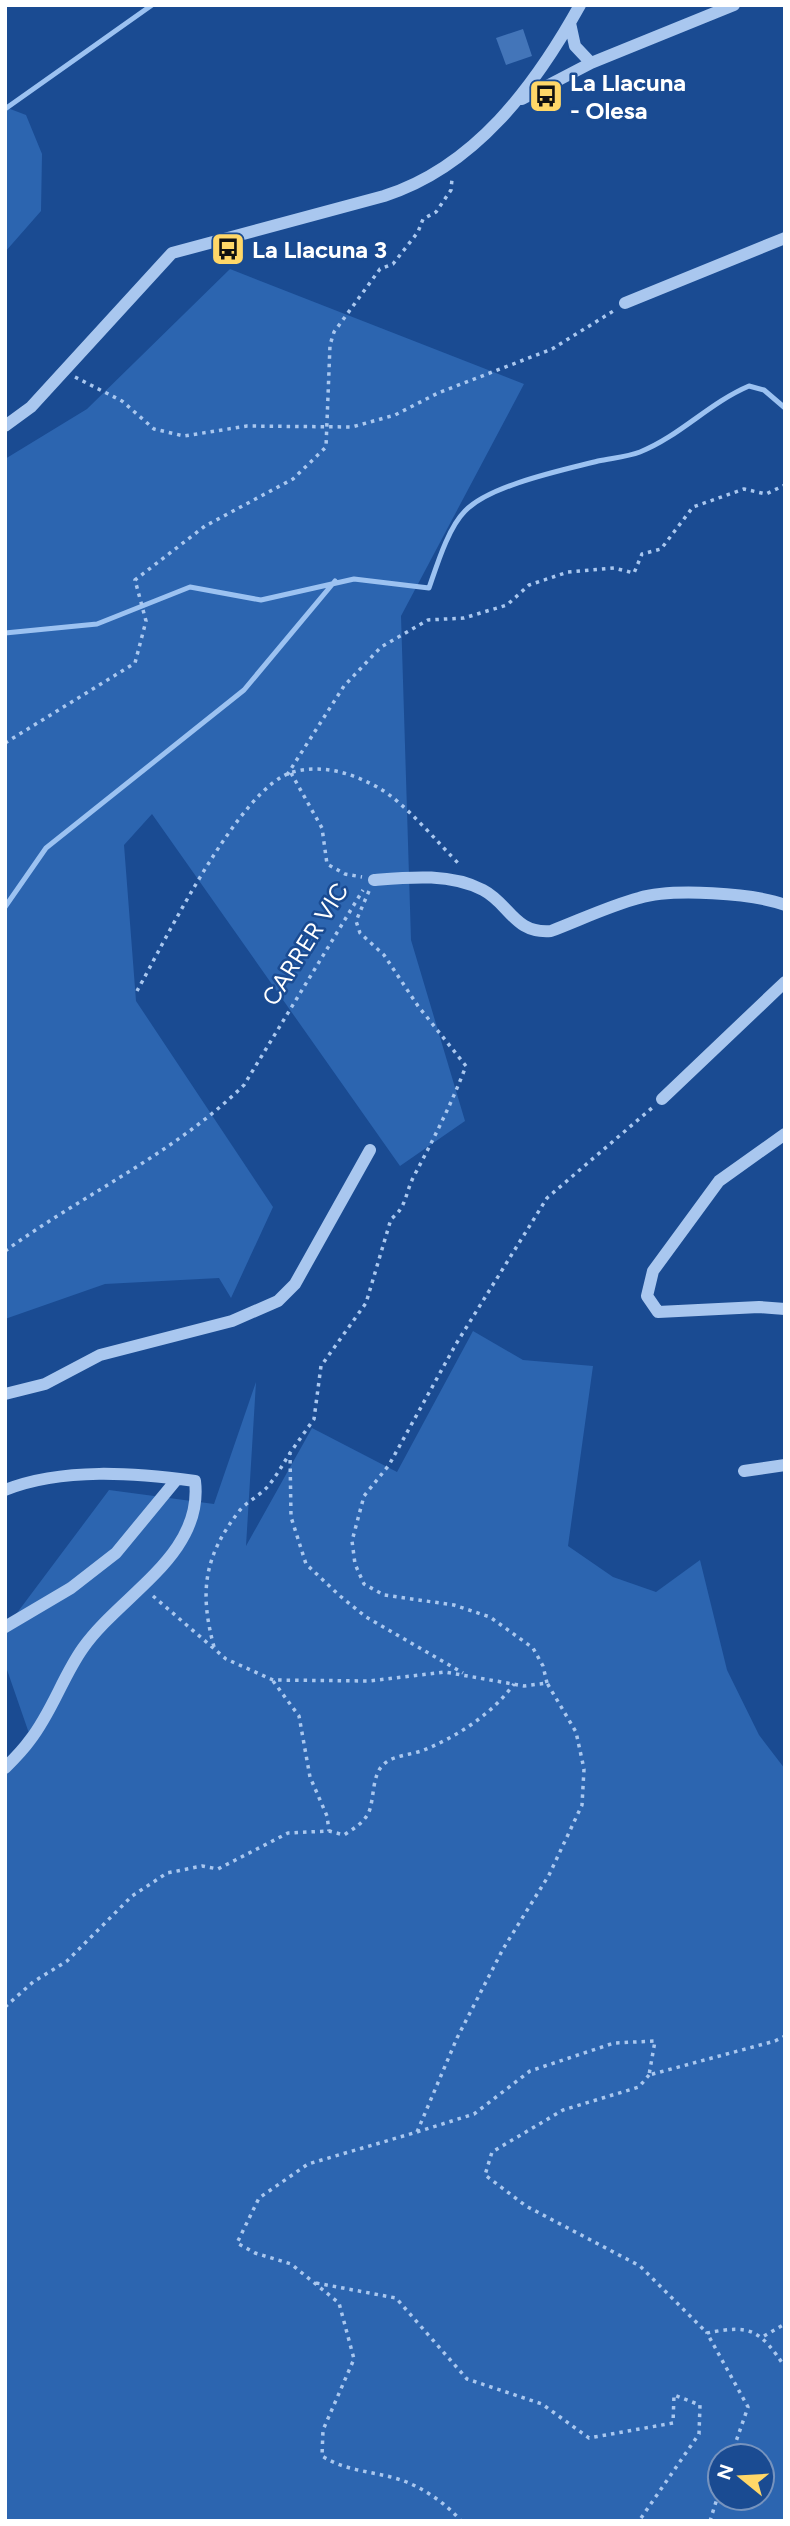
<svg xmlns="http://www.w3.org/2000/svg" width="790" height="2526" font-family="Figtree,sans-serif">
  <rect width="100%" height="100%" fill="#1a4b92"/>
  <path fill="#2c65b0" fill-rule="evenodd" d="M5 107 26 115 42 154 41 211 5 252Z
    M230 269 524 384 401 616 411 940 465 1121 400 1166 152 814 124 845 136 1001 273 1207 231 1298 219 1278 105 1284 5 1319V459L87 409Z
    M473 1331 523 1360 593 1366 568 1546 613 1577 656 1592 700 1560 727 1670 759 1735 785 1769V2521H5V1769L31 1739 5 1664V1629L109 1490 214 1504 256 1382 246 1546 312 1428 397 1472ZM720 2456H762V2498H720Z"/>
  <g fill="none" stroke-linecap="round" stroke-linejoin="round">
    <path stroke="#9cc2f1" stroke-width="5" d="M5 109 152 5
      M5 633 97 624 190 587 261 600 354 579 429 588C437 565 448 528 465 511 490 485 563 470 598 461 612 458 627 457 640 452 680 436 709 403 749 386L764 390 785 408
      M5 907 46 848 244 690 335 581"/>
  </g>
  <path fill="#4375b9" d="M523 29 532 56 506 65 496 38Z"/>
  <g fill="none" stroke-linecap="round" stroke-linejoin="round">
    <path stroke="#a9c7ef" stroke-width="3.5" stroke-dasharray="3.5 5" stroke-linecap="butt" d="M75 377 122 401 154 429 184 436 247 426 352 427 395 415 438 393 552 349 615 310
      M5 743 135 663 146 621 135 580 205 526 293 479 326 447 330 345 334 332 380 269 393 264 418 232 423 219 436 212 451 190 452 179
      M291 773 322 828 327 864 345 874 362 877
      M287 775 344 686 381 647 428 620 464 618 507 605 529 585 568 572 614 568 634 573 642 554 661 549 693 507 744 489 766 494 785 485
      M369 891 356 921 360 933 384 955 418 1006 466 1066C451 1105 433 1140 414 1176 405 1193 407 1207 391 1219L366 1303 321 1366 314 1419 290 1453 291 1517 306 1564 340 1596 366 1617 463 1673
      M137 991C164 943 240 786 293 772 323 764 352 773 379 788 404 802 439 844 460 865
      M5 1251C84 1194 175 1153 244 1085L363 890
      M153 1596 226 1659 273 1680 369 1681 445 1672 524 1686 547 1683 576 1732 584 1769 582 1805 549 1875 503 1949 457 2038 417 2132 308 2164 259 2198 237 2243 255 2253 291 2264 339 2303 354 2359 323 2430 322 2456C347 2472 374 2471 401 2480 422 2487 447 2504 461 2521
      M214 1647C199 1591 204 1556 240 1510 248 1501 261 1495 269 1485 277 1475 283 1464 290 1453
      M273 1681 299 1716 310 1777 327 1816 329 1831
      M547 1683 543 1666 533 1648 490 1617 454 1605 384 1595 364 1584 355 1564 352 1541 364 1496 389 1465 456 1344 547 1198 653 1107
      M5 2007 33 1982 67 1961 132 1896 167 1873 202 1866 218 1869 288 1833 329 1831 344 1835C353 1829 362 1824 368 1814 375 1800 371 1775 384 1764 394 1755 411 1755 424 1750 458 1736 492 1714 514 1684
      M649 2075 639 2087 563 2110 492 2152 485 2175 526 2206 640 2266 707 2333
      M417 2132 474 2114 530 2071 614 2043 655 2041 649 2075 775 2041 785 2036
      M316 2283 396 2298 467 2379 542 2404 589 2438 673 2423 674 2395 700 2405 699 2434 639 2521
      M764 2336 785 2324
      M731 2456 748 2407 707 2333C751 2324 760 2330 785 2367
      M710 2521 720 2489"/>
    <path stroke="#a9c7ef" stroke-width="12" d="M570 23 575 46 591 63
      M522 99 591 63 734 5
      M625 303 785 238
      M5 426 31 407 172 253 384 196C475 167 535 86 580 5
      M374 880C410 877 450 873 483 890 510 904 514 934 551 931 580 920 609 906 639 898 672 888 753 893 785 905
      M662 1099 785 982
      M785 1134 719 1181 653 1271 647 1296 658 1312 759 1307 785 1309
      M5 1394 45 1384 100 1355 232 1321 278 1301 295 1284 370 1150
      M744 1471 785 1465
      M5 1490C63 1467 135 1473 195 1481 204 1555 120 1595 83 1648 63 1676 52 1712 30 1740 23 1750 14 1759 5 1768
      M5 1627 71 1588 116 1553 177 1479"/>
  </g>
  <defs>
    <g id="bus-square" transform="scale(1.75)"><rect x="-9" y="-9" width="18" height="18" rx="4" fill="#ffd768" stroke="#1a4b92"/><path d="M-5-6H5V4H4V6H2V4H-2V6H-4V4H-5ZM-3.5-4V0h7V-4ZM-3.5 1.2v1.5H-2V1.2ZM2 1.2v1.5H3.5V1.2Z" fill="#111"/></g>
  </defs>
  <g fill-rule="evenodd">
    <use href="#bus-square" x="546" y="96"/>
    <use href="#bus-square" x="228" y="249"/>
  </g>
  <g text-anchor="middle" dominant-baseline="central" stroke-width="5" stroke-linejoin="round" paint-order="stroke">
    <g font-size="24" font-weight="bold" fill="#fff" stroke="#1a4b92" text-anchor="start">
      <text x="570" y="82">La Llacuna<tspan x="570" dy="28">- Olesa</tspan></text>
      <text x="252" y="249">La Llacuna 3</text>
    </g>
    <g font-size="24" fill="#fff" stroke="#1a4b92">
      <text transform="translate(305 944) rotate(-58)">CARRER VIC</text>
    </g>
  </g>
  <rect width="790" height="2526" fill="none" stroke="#ffffff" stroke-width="14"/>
  <g transform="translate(741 2477) rotate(288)"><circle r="33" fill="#1a4b92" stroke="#7693be" stroke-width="2"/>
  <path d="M0-5L12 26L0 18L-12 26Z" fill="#ffd768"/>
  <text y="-10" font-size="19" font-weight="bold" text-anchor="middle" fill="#ffffff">N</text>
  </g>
</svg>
